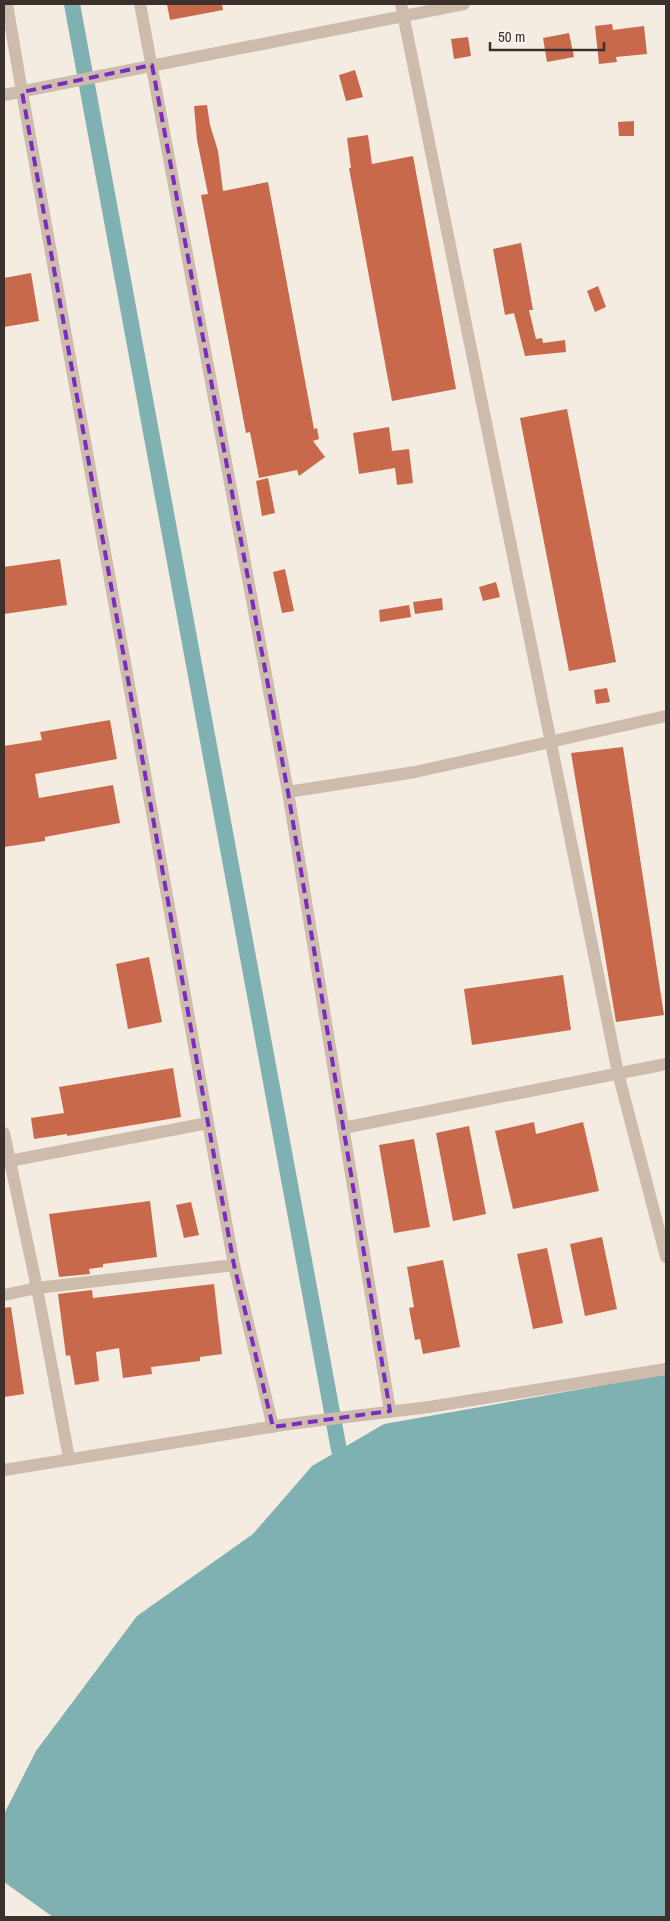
<svg xmlns="http://www.w3.org/2000/svg" width="670" height="1921" font-family="'Archivo Narrow',sans-serif">
  <rect width="100%" height="100%" fill="#f4ebe1"/>
  <path fill="#7fb0b2" d="M666 1374V1917H53L4 1882V1814L36 1751 137 1616 253 1534 312 1466 384 1424Z"/>
  <g fill="none" stroke-linecap="round" stroke-linejoin="round">
    <path stroke="#7fb0b2" stroke-width="16" d="M72 4 339 1450"/>
  </g>
  <path fill="#c8694b" d="M167 4H222L223 10 170 20Z
    M612 24 613 30 644 26 647 54 616 57 617 62 599 64 595 26Z
    M569 33 574 57 547 62 543 38Z
    M468 37 471 56 454 59 451 39Z
    M355 70 363 97 346 101 339 75Z
    M207 105 210 125 218 151 223 191 268 182 314 429 317 428 319 439 313 441 325 457 299 476 297 470 259 478 250 432 246 433 201 195 208 194 197 140 194 106Z
    M634 121V136H619L618 122Z
    M368 135 372 164 413 156 456 389 392 401 349 168H351L347 138Z
    M521 243 533 310H529L536 339 542 338 543 343 565 340 566 352 525 356 514 313 505 315 493 249Z
    M31 273 39 321 4 327V278Z
    M598 286 606 307 595 312 587 291Z
    M567 409 616 662 569 671 520 418Z
    M389 427 392 451 409 449 413 483 397 485 395 468 359 474 353 433Z
    M268 478 275 513 262 516 256 481Z
    M60 559 67 605 4 614V567Z
    M285 569 294 611 282 613 273 572Z
    M496 582 500 597 483 601 479 587Z
    M442 598 443 610 415 614 413 602Z
    M409 605 411 617 380 622 379 610Z
    M607 688 610 702 596 704 594 690Z
    M110 720 117 759 35 774 39 798 113 785 120 823 45 837V841L4 847V746L42 740 40 732Z
    M623 747 664 1015 616 1022 571 753Z
    M149 957 162 1022 128 1029 116 964Z
    M563 975 571 1030 472 1045 464 989Z
    M173 1068 181 1117 67 1136V1134L34 1139 31 1118 64 1113 59 1087Z
    M534 1122 536 1134 583 1122 599 1191 513 1209 495 1131Z
    M469 1126 486 1214 453 1221 436 1133Z
    M414 1139 430 1227 394 1233 379 1145Z
    M150 1201 157 1257 103 1264V1267L89 1269 90 1274 59 1277 49 1214Z
    M191 1202 199 1235 184 1238 176 1205Z
    M602 1237 617 1309 585 1316 570 1244Z
    M547 1248 563 1323 533 1329 517 1254Z
    M443 1260 460 1347 423 1354 420 1339 415 1340 409 1308 414 1307 407 1267Z
    M214 1284 222 1354 200 1357V1361L151 1367 152 1374 123 1378 119 1348 96 1352 99 1381 75 1385 70 1355 66 1356 58 1294 92 1290 93 1298Z
    M11 1307 24 1394 4 1397V1308Z"/>
  <g fill="none" stroke-linecap="round" stroke-linejoin="round">
    <path stroke="#cdbbac" stroke-width="12" d="M140 4 288 792 390 1411
      M401 4 618 1073 666 1257
      M22 92 208 1123 234 1265 273 1427
      M288 792 415 772 666 716
      M343 1128 666 1064
      M4 1133 37 1288 69 1458
      M4 1162 208 1123
      M4 1295 37 1288 234 1265
      M4 1470 289 1424 429 1407 666 1369"/>
    <path stroke="#cdbbac" stroke-width="12" d="M7 4 22 92
      M4 95 464 4"/>
  </g>
  <path fill="none" stroke="#7b2cbf" stroke-width="4" stroke-dasharray="10 6" stroke-linejoin="round" d="M152 65 288 792 390 1411 273 1427 234 1265 208 1123 22 92Z"/>
  <rect width="670" height="1921" fill="none" stroke="#3b302b" stroke-width="10"/>
  <path d="M490 42v8h114v-8" fill="none" stroke="#3b302b" stroke-width="2.5"/>
  <text x="498" y="42" font-size="15" fill="#3b302b" stroke="#fbf5ee" stroke-width="4" paint-order="stroke">50 m</text>
</svg>
